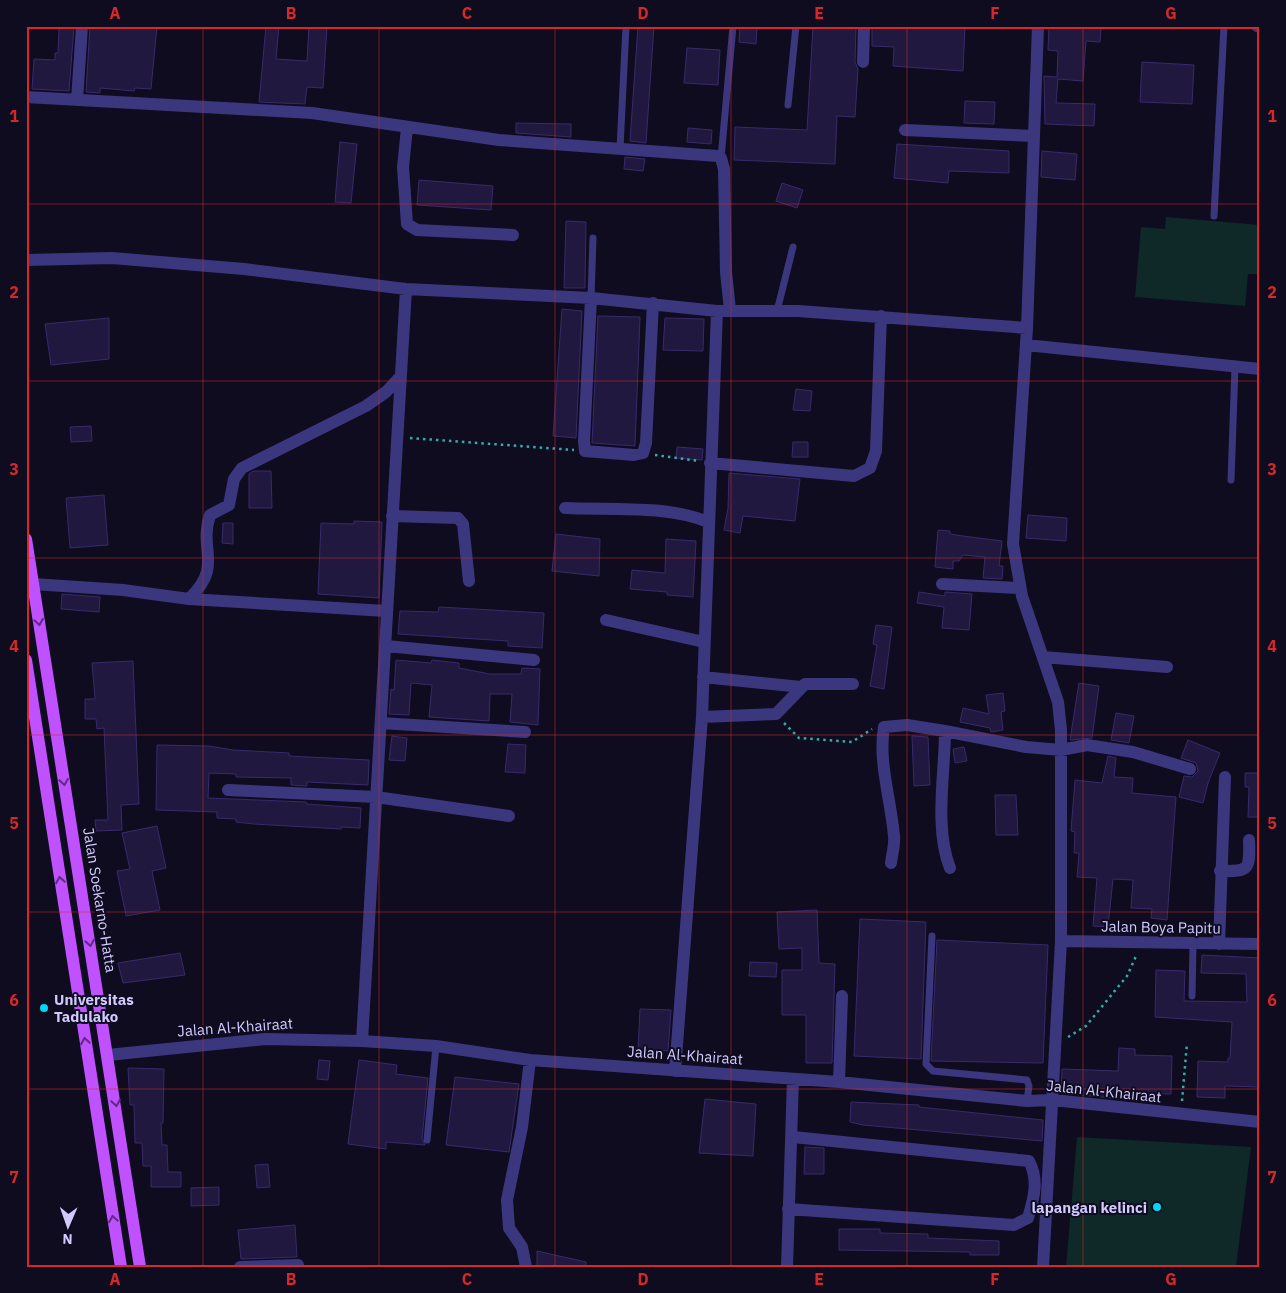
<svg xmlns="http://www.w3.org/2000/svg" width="1286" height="1293" font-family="'IBM Plex Sans',sans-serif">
  <rect width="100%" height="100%" fill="#0f0c1f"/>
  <path fill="#0f2828" d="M1166 217 1260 225V274H1248L1245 306 1135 297 1141 227 1165 229Z
    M1077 1137 1251 1147 1236 1267H1066Z"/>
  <path fill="#21183f" stroke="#382a6b" d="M59 26H74L69 91 32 89 34 59 55 60V53H58Z
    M90 26H157L151 89 135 88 134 91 100 88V93L86 92Z
    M266 26H279L276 59 307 61 309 26H327L323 88 307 87 305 104 259 102Z
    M638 26H654L646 143 630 141Z
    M740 26H757L756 44 739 42Z
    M813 26H856L855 62 858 69 855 117 837 116 835 164 734 160 735 127 807 130Z
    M872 26H965L963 71 893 66 894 47 872 46Z
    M1049 26 1101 27 1100 42 1086 41 1083 81 1058 79 1056 103 1095 104 1094 126 1045 124 1044 76 1057 77 1058 51 1048 50Z
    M687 48 720 50 718 85 684 83Z
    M1142 62 1194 65 1192 104 1140 102Z
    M965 101 995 102 994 124 964 123Z
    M516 123 571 124V137L516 133Z
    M688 128 712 130 711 144 687 142Z
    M340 142 357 144 351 203 335 202Z
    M897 144 1009 151V173L949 171 948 183 894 178Z
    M1042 151 1077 154 1075 180 1041 177Z
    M625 157 645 159 643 171 624 169Z
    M419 180 493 186 491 210 417 205Z
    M782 183 803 190 797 208 776 201Z
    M566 221 586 222 585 288H564Z
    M562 309 582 311 576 438 553 436Z
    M598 316 640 317 635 446 592 443Z
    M109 318V359L51 365 45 324Z
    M665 318 704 319 703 351 663 350Z
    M796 389 812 391 810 411 793 410Z
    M91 426 92 441 71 442 70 427Z
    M793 442H808V457H792Z
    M677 447 703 449 702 460 676 458Z
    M253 471H271L272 508H249V474Z
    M729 473 800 479 795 521 743 516 740 533 724 530 728 508Z
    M104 495 108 545 70 548 66 498Z
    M1028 515 1067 518 1066 541 1026 538Z
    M354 521 382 522 379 598 318 594 321 523 354 524Z
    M223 523H233V544L222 543Z
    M938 530 950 531V534L963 536 1002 541 999 566H1003L1002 579 983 578 985 557 963 555 959 561H953V569L935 567Z
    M556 534 600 539 599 576 552 571Z
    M666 539 696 541 693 597 667 595V592L630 589 632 570 665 573Z
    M919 592 945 596V592L972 594 969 630 942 628 944 607 917 603Z
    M62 594 100 597 99 612 61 609Z
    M439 607 544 613 542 648 508 646V641L398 634 400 611 438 612Z
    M876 625 892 627 884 689 870 686 877 645 873 644Z
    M396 660 431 663 432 660 459 663V668L490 674H521L522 668 540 669 538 725 510 722 512 694H490L489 721 429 717 432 685 411 683 409 715 389 714 391 689 394 690Z
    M133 661 139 804 121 805 122 830 96 831 95 820H108L104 728 97 729 96 719H85V699H95L92 663Z
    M1079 683 1099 686 1092 738 1070 740Z
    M1003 693 1005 711 1001 712 1003 730 991 732 990 728 960 722 963 708 989 714 986 695Z
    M1116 713 1134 716 1129 743 1111 740Z
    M392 736 407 738 405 761 389 760Z
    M912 736 928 737 930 785 914 786Z
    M1188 740 1220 753 1208 783 1203 803 1179 797 1184 776 1192 777 1198 771 1196 763 1181 758Z
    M508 744 526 745 525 773 505 772Z
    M157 745 209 746 233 750 289 753V756L369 760 368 785 307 782V786L291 785V778L236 777V774L209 773 208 798 306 802 307 804 361 808 360 828 341 827V829L254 824 236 822V819L217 818V812L156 810Z
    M964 747 967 761 955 763 953 749Z
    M1108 756 1116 758 1114 777 1133 778 1132 793 1176 797 1167 920 1151 918 1152 909 1131 908 1133 880 1113 879 1108 927 1093 926 1097 878 1077 877 1079 853H1074L1075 832 1071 831 1075 780 1102 783Z
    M1245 773H1260V817H1248L1249 787H1245Z
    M995 795H1016L1018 835H996Z
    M157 826 166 868 152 871 160 910 126 916 117 871 130 869 122 833Z
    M817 910 819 963 835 964 832 1063H806V1015H782V970H802V948L779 949 777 912Z
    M860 919 926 922 921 1059 854 1056Z
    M937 940 1048 945 1043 1063 931 1061Z
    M180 953 185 975 123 983 118 963Z
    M1202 955 1260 958V1087L1225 1086V1098L1197 1097 1198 1061 1228 1062V1058H1230L1232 1022 1155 1017 1156 970 1185 971 1184 1001 1247 1002 1246 974 1201 973Z
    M750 962 777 963 776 977 749 976Z
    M640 1009 671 1010 668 1051 638 1049Z
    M1119 1048 1135 1049V1055L1172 1056 1171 1094 1133 1093 1132 1100 1061 1093 1062 1069 1118 1071Z
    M319 1060 330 1061 328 1080 317 1079Z
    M359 1060 397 1065 396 1074 428 1078 422 1139 425 1145 386 1142V1149L348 1144Z
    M128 1068 164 1069 163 1123H161L162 1145H167L168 1172H181V1187H151V1166H143L142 1143H135L134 1105H130Z
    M455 1077 519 1084 509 1152 446 1145Z
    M705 1099 756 1104 753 1156 699 1153Z
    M851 1102 919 1105V1107L1043 1120 1042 1141 863 1125 850 1122Z
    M805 1147 824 1148V1174H804Z
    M268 1164 270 1187 257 1188 255 1165Z
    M219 1187V1205L191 1206V1188Z
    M295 1225 297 1257 241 1259 238 1230Z
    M839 1229H880V1233L928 1234V1238L999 1241V1255H970V1252L839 1250Z
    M537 1251 586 1262V1267H537Z"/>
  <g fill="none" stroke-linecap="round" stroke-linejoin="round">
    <path stroke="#2db0a9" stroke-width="2.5" stroke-dasharray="2.5 4" stroke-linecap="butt" d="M410 438 574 450
      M655 455 699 461
      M784 723 799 738 852 742 872 729
      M1068 1037 1086 1026 1127 976 1137 954
      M1182 1101 1187 1043"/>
    <path stroke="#3b377e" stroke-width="7" d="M788 105 796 26
      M620 148 626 26
      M721 158 733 26
      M1214 216 1224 26
      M591 298 593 238
      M777 311 793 247
      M1231 480 1235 366
      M932 936 926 1064 933 1071 1027 1080 1029 1086 1027 1101
      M1192 996 1193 944
      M427 1140 436 1046"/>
    <path stroke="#3b377e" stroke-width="12" d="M1038 26 1027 328 1013 544 1022 596 1058 702 1061 730V941L1043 1267
      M1257 26 1260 27
      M863 62 864 26
      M26 97 312 113 499 140 718 156 721 158 724 169 726 272 730 310
      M77 100 82 26
      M407 128 403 167 407 224 417 230 513 235
      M905 130 1034 136
      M26 260 112 258 244 269 406 289 591 298 717 311H798L1027 328
      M591 298 584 441 585 451 634 455 643 453 646 443 653 303
      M1026 345 1260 369
      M710 463 854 476 870 468 876 451 881 316
      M565 508C610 510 667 505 708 522
      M392 516 458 518 463 524 469 581
      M33 584 123 590 189 599 386 611
      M942 584 1020 588
      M189 599C224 565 198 551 210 515L229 505 234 479 242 468 366 406 386 392 400 377
      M606 620 704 642
      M386 646 534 660
      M1043 657 1167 667
      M703 677 801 687
      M702 717 776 714 805 684H853
      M381 723 525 732
      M945 731C945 773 934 828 950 868
      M228 790 376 797 509 816
      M891 863C892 854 895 845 894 836 891 800 878 762 884 727L907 725 945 731 1026 747 1061 750 1087 745 1133 752 1190 769
      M1220 871C1250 872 1250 869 1249 840
      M1061 941 1260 944
      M1219 944 1225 777
      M362 1041 406 289
      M108 1055 265 1039 362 1041 436 1046 530 1060 839 1082 1027 1101 1053 1100 1260 1122
      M675 1071 702 717 717 311
      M839 1082 842 996
      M788 1209 1014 1225 1028 1218C1034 1198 1039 1180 1029 1161L793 1137
      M240 1267 298 1265
      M526 1267 522 1247 509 1228 507 1200 522 1127 530 1060
      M787 1267 793 1079"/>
    <path stroke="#c051ff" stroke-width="12" d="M26 539 140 1267
      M26 660 121 1267"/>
  </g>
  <defs><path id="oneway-chevron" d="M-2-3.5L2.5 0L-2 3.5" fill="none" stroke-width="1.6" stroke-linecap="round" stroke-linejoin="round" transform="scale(1.25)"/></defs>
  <g stroke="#5f2b84">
    <use href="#oneway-chevron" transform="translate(39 622) rotate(81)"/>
    <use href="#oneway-chevron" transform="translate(64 782) rotate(81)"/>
    <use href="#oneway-chevron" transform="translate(60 880) rotate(-99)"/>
    <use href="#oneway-chevron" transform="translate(90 943) rotate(81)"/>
    <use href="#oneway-chevron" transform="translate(85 1041) rotate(-99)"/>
    <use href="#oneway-chevron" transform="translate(116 1103) rotate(81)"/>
    <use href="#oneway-chevron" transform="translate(113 1219) rotate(-99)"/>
  </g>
  <path fill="none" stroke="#d62828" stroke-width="1" stroke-opacity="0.55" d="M203 26V1267M379 26V1267M555 26V1267M731 26V1267M907 26V1267M1083 26V1267M26 204H1260M26 381H1260M26 558H1260M26 735H1260M26 912H1260M26 1089H1260"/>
  <g fill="#00d9f4" stroke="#0f0c1f" stroke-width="2">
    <circle cx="44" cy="1008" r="5"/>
    <circle cx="1157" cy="1207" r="5"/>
  </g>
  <g text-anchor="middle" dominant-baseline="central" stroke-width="4" stroke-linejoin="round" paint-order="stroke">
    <g font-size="15" fill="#d0caff" stroke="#0f0c1f">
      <text transform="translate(100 900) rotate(81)">Jalan Soekarno-Hatta</text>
      <text transform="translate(1161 927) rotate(1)">Jalan Boya Papitu</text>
      <text transform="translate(235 1027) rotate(-4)">Jalan Al-Khairaat</text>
      <text transform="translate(685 1055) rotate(4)">Jalan Al-Khairaat</text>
      <text transform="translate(1104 1091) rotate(6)">Jalan Al-Khairaat</text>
    </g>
    <g font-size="15" font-weight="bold" fill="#d0caff" stroke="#0f0c1f" text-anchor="start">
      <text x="54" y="999">Universitas<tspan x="54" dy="17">Tadulako</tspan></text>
      <text x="1147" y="1207" text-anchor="end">lapangan kelinci</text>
    </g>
  </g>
  <rect width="1286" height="1293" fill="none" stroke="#0f0c1f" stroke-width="55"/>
  <g transform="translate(68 1226) rotate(182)" stroke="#0f0c1f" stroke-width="4" paint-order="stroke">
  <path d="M0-4L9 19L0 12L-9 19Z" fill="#d0caff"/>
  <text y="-8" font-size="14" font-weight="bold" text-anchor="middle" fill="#d0caff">N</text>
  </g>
  <rect x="28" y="28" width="1230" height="1238" fill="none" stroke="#d62828" stroke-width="2"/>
  <g font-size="16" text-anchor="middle" font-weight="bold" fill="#d62828">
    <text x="115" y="19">A</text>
    <text x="291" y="19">B</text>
    <text x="467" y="19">C</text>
    <text x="643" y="19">D</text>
    <text x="819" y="19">E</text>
    <text x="995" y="19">F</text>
    <text x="1171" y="19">G</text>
    <text x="14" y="122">1</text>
    <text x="1272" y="122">1</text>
    <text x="14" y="298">2</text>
    <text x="1272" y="298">2</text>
    <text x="14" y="475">3</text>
    <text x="1272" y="475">3</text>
    <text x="14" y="652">4</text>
    <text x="1272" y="652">4</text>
    <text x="14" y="829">5</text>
    <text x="1272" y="829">5</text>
    <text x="14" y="1006">6</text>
    <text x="1272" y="1006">6</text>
    <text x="14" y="1183">7</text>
    <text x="1272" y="1183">7</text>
    <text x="115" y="1285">A</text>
    <text x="291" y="1285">B</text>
    <text x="467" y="1285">C</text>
    <text x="643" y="1285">D</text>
    <text x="819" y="1285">E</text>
    <text x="995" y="1285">F</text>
    <text x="1171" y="1285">G</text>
  </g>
</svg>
